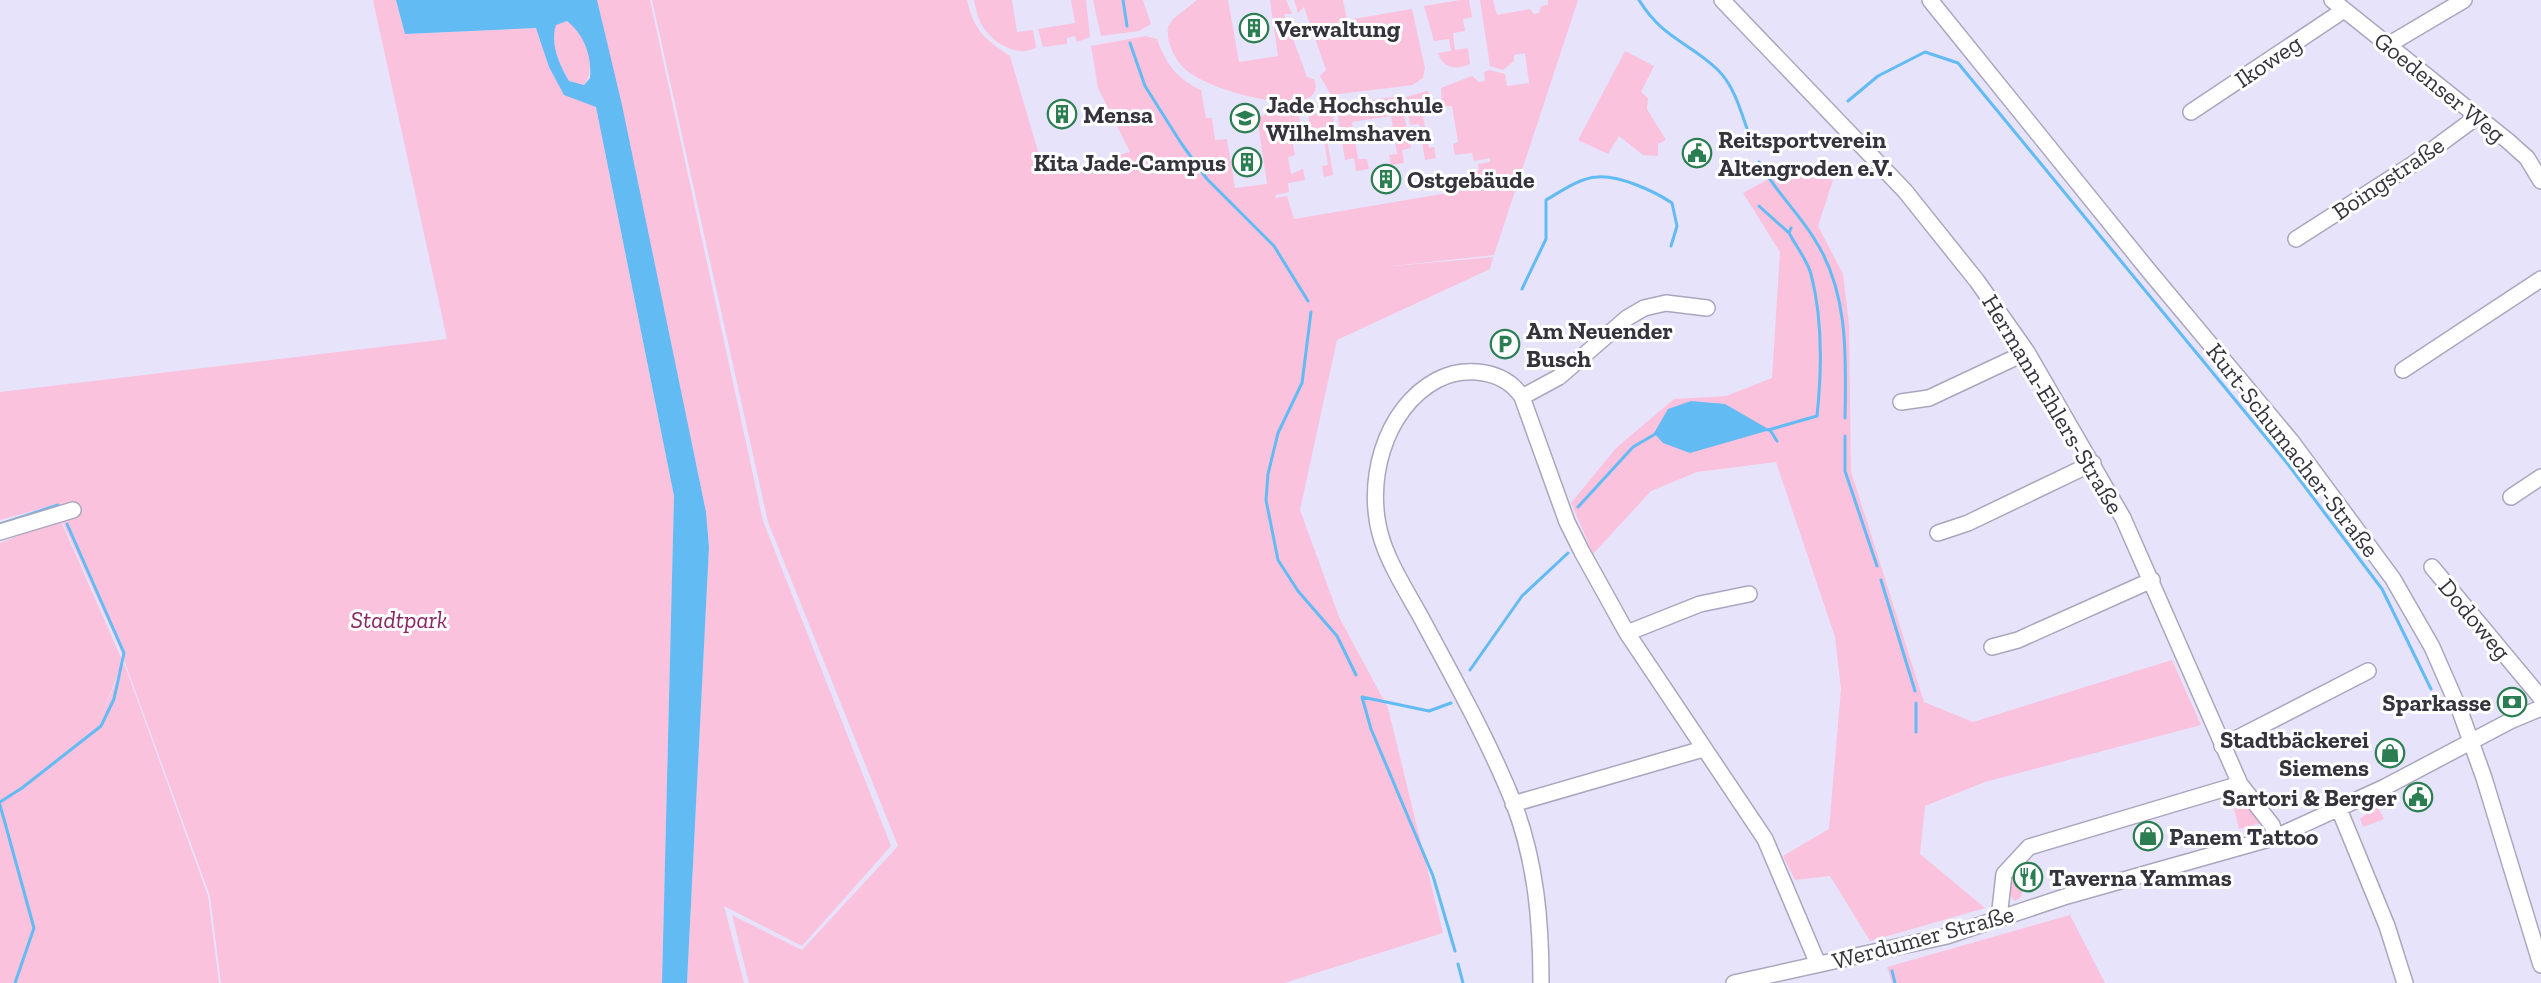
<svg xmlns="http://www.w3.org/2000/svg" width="2541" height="983" font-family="'Zilla Slab',serif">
  <rect width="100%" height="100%" fill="#e7e3fb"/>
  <path fill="#fac2dd" d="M373 0H396L405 34 537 28 549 67 564 94 596 107 674 496 662 983H221L210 896 119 646 55 505 0 520V392L447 339Z
    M597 0H650L763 521 891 846 802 946 724 906 744 983H687L709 547 706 512Z
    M652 0H967C974 31 985 39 1010 56L1045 175 1130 152 1098 88 1091 46 1146 36 1157 39C1166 64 1177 79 1201 90L1206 118H1212L1215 140 1227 139 1235 188 1267 184 1257 116H1263L1268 109 1295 110 1298 112 1302 131 1291 133 1295 155 1288 157 1291 174 1303 169 1305 180 1288 183 1289 192 1275 195 1276 198 1287 196 1294 219 1477 188 1475 171 1479 170 1478 164 1490 162V158L1474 161 1472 153 1455 155 1453 144 1458 142 1452 106 1442 107 1441 88 1472 76 1479 82 1485 81 1484 72 1490 70 1505 74 1507 86 1529 83 1525 53 1514 55V61L1503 70 1490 66 1480 0H1493L1497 15 1530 9 1534 14 1539 13 1541 6 1548 5V0H1578L1494 255 1384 267 1493 257 1490 269 1337 340 1300 510 1339 617 1388 708 1443 933 1284 983H749L732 915 802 950 898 846 768 522Z
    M974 0H1012L1017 32 1033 30 1036 47C1019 59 993 43 983 27 978 19 976 10 974 0Z
    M1071 0H1086L1090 37 1077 42 1075 36 1067 38V44L1043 47 1038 29 1075 23Z
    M1093 0H1143L1151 24 1139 31 1101 36Z
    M1197 0H1228L1239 62 1278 56 1270 0H1286L1292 14H1284L1307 77 1314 79C1317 87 1316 94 1308 98 1281 110 1205 88 1185 69 1174 59 1166 41 1168 27L1173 19Z
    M1294 0H1343L1347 20 1412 9 1425 68 1423 78 1413 85 1331 95 1320 76 1326 70 1304 7 1298 13Z
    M1460 0H1469L1472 17 1463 19 1465 31 1453 33 1455 50 1468 48 1470 64C1456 70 1443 69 1438 53L1451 51 1449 39 1434 41 1424 6Z
    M567 21C570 24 576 26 579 30 589 43 595 72 584 85L569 81C559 64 550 44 556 24Z
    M1625 51 1654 66 1641 92 1648 98 1647 109 1666 140 1658 144V156L1643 155 1619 136 1608 154 1578 140Z
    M1427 91 1432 96 1433 109 1422 111 1429 148 1434 147 1436 158 1425 160 1419 124 1410 125 1406 97Z
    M1400 96 1411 148 1402 150 1404 163 1391 165 1389 155 1397 154 1391 116 1352 122 1358 159H1367L1369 169 1356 171 1354 158 1345 160 1336 105Z
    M1331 106 1337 137 1327 139 1333 175 1324 177 1322 166 1328 165 1322 128 1310 129 1308 112 1311 109Z
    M1783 171 1833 180 1818 226 1843 274 1849 325 1851 471 1924 702 1973 722 2172 660 2201 725 1985 782 1925 806 1920 854 1985 908 1870 941 1830 876 1795 880 1783 856 1829 829 1841 689 1835 637 1776 462 1697 472 1651 491 1593 554 1571 503 1616 448 1674 399 1726 396 1772 378 1780 252 1743 193Z
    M60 519 123 662 99 721 124 663 208 896 219 983H0V543Z
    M2235 795 2241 796 2261 823 2239 829 2231 797Z
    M2377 806 2384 819 2363 827 2360 819Z
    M2018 869 2023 887 2021 897 2015 901 2009 894 2010 881Z
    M2070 915 2105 983H1892L1887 967Z"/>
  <path fill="#62bbf3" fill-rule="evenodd" d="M396 0H597L622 105 706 512 709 547 687 983H662L674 496 596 107 564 95 549 67 536 28 405 34ZM567 21C584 34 592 56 590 78L584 85 569 81C559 64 550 44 556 25Z
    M1691 401 1725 404 1770 430 1690 453 1663 443 1654 433 1668 409Z"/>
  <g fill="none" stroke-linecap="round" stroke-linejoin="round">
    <path stroke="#62bbf3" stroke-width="3" d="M1123 0 1127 26
      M1639 0C1663 39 1689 42 1718 70 1736 88 1742 116 1751 140
      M1130 43 1145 86 1181 143 1207 179 1274 246 1308 301
      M1848 101 1878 76 1925 52 1958 63 2287 463 2382 589 2431 689
      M1759 162C1774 190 1798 212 1815 240 1849 293 1846 358 1845 418
      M1759 206 1789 233
      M1522 289 1546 239V200C1560 192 1579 178 1597 177 1619 175 1654 191 1672 203L1677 226 1671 246
      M1311 312 1302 383 1278 433 1268 474 1266 500 1278 560 1298 591 1337 636 1356 675
      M1768 430 1817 416C1822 369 1823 320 1811 274 1807 260 1796 246 1789 233L1791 228
      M1770 430 1777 441
      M1845 436V471L1877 566
      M1578 507 1633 447 1657 433
      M0 524 58 505
      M1881 580 1915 691
      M1470 670 1522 596 1568 553
      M1451 703 1429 711 1362 697 1371 729 1433 876 1455 951
      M1916 732V703
      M0 802 22 788 101 726 114 699 124 653 67 524
      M0 805 34 928 15 983
      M1458 964 1463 983
      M1892 971 1895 983"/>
    <g stroke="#aaa6bd" stroke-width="18">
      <path id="minor" d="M1722 0 1905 191 1977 281 2027 352 2123 518 2240 784 2272 825 2276 837
        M1930 0 2149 271 2292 442 2393 579 2432 647 2460 711 2484 778 2541 965
        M2332 0 2508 141 2527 158 2541 181
        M2388 45 2464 0
        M2191 112 2344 10
        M2296 239 2413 164 2478 116
        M2403 370 2541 279
        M1522 397 1559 377 1627 318 1644 308 1666 303 1707 308
        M1901 402 1929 398 2027 352
        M2511 497 2541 477
        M0 532 73 510
        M1938 533 1968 523 2093 463
        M2432 567 2541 698
        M1627 633 1700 604 1749 594
        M1992 647 2018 640 2152 580
        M2222 746 2368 671
        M1513 804 1703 749
        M2339 809 2387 926 2405 983
        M1999 918 2004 874 2029 847 2240 784
        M1541 983C1541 921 1536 863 1514 804 1489 741 1455 681 1423 621 1409 595 1391 568 1382 540 1364 485 1383 409 1437 380 1464 366 1504 369 1522 397L1567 522 1582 552 1627 633 1765 839 1818 964
        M1734 983 1947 936 2067 896 2276 837 2385 787 2510 721 2541 708"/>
    </g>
    <use href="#minor" stroke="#fff" stroke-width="15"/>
  </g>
  <defs>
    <g id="building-ring" transform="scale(1.5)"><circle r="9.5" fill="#fff" stroke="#2b7e51" stroke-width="1.5"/><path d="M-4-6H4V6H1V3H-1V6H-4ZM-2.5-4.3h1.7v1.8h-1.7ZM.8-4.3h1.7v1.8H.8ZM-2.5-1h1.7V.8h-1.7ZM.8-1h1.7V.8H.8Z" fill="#2b7e51"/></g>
    <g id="university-ring" transform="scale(1.5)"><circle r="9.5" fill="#fff" stroke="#2b7e51" stroke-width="1.5"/><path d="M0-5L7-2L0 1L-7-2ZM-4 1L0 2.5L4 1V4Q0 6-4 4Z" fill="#2b7e51"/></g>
    <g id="civic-ring" transform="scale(1.5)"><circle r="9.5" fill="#fff" stroke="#2b7e51" stroke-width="1.5"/><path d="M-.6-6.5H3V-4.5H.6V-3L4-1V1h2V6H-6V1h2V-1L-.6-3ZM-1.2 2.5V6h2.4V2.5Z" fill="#2b7e51"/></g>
    <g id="parking-ring" transform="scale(1.5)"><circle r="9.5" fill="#fff" stroke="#2b7e51" stroke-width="1.5"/><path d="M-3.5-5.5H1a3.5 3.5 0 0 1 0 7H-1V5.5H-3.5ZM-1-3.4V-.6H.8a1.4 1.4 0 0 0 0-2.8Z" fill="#2b7e51"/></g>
    <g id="bank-ring" transform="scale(1.5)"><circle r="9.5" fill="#fff" stroke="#2b7e51" stroke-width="1.5"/><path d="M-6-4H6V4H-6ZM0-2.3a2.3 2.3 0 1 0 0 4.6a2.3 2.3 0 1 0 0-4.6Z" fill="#2b7e51"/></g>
    <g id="shop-ring" transform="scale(1.5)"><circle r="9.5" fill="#fff" stroke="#2b7e51" stroke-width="1.5"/><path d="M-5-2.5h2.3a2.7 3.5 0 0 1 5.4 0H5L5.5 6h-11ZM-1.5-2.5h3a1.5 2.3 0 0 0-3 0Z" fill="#2b7e51"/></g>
    <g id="restaurant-ring" transform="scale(1.5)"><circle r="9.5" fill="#fff" stroke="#2b7e51" stroke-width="1.5"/><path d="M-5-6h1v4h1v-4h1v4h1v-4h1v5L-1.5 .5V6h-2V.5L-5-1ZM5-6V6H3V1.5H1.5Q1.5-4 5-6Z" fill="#2b7e51"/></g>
  </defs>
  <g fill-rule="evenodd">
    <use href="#building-ring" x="1254" y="28"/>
    <use href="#building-ring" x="1062" y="114"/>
    <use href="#university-ring" x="1245" y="118"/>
    <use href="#civic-ring" x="1697" y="153"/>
    <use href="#building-ring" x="1247" y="162"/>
    <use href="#building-ring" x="1386" y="179"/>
    <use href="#parking-ring" x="1505" y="344"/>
    <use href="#bank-ring" x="2512" y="702"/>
    <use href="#shop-ring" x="2390" y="753"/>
    <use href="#civic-ring" x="2418" y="797"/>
    <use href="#shop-ring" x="2148" y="836"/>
    <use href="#restaurant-ring" x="2028" y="877"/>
  </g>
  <g text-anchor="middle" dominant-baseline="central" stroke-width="6" stroke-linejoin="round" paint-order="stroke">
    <g font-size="24" font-weight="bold" fill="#35333c" stroke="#fff" text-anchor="start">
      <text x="1275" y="28">Verwaltung</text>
      <text x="1266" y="104">Jade Hochschule<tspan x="1266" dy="28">Wilhelmshaven</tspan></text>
      <text x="1083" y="114">Mensa</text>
      <text x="1718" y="139">Reitsportverein<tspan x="1718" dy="28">Altengroden e.V.</tspan></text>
      <text x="1226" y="162" text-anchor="end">Kita Jade-Campus</text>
      <text x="1407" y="179">Ostgebäude</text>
      <text x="1526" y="330">Am Neuender<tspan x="1526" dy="28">Busch</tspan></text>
      <text x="2491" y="702" text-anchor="end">Sparkasse</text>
      <text x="2369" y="739" text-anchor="end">Stadtbäckerei<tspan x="2369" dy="28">Siemens</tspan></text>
      <text x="2397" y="797" text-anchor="end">Sartori &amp; Berger</text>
      <text x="2169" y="836">Panem Tattoo</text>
      <text x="2049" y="877">Taverna Yammas</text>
    </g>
    <g font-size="24" fill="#35333c" stroke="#fff">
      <text transform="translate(2268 61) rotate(-34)">Ikoweg</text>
      <text transform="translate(2440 87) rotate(39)">Goedenser Weg</text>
      <text transform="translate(2388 178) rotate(-34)">Boingstraße</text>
      <text transform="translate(2053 404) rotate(59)">Hermann-Ehlers-Straße</text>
      <text transform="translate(2293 450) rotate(52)">Kurt-Schumacher-Straße</text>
      <text transform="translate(2475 619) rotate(50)">Dodoweg</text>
      <text transform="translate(1923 937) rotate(-15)">Werdumer Straße</text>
    </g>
    <g font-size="24" font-style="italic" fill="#8a2661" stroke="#fff">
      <text x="399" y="619">Stadtpark</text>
    </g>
  </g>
</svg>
